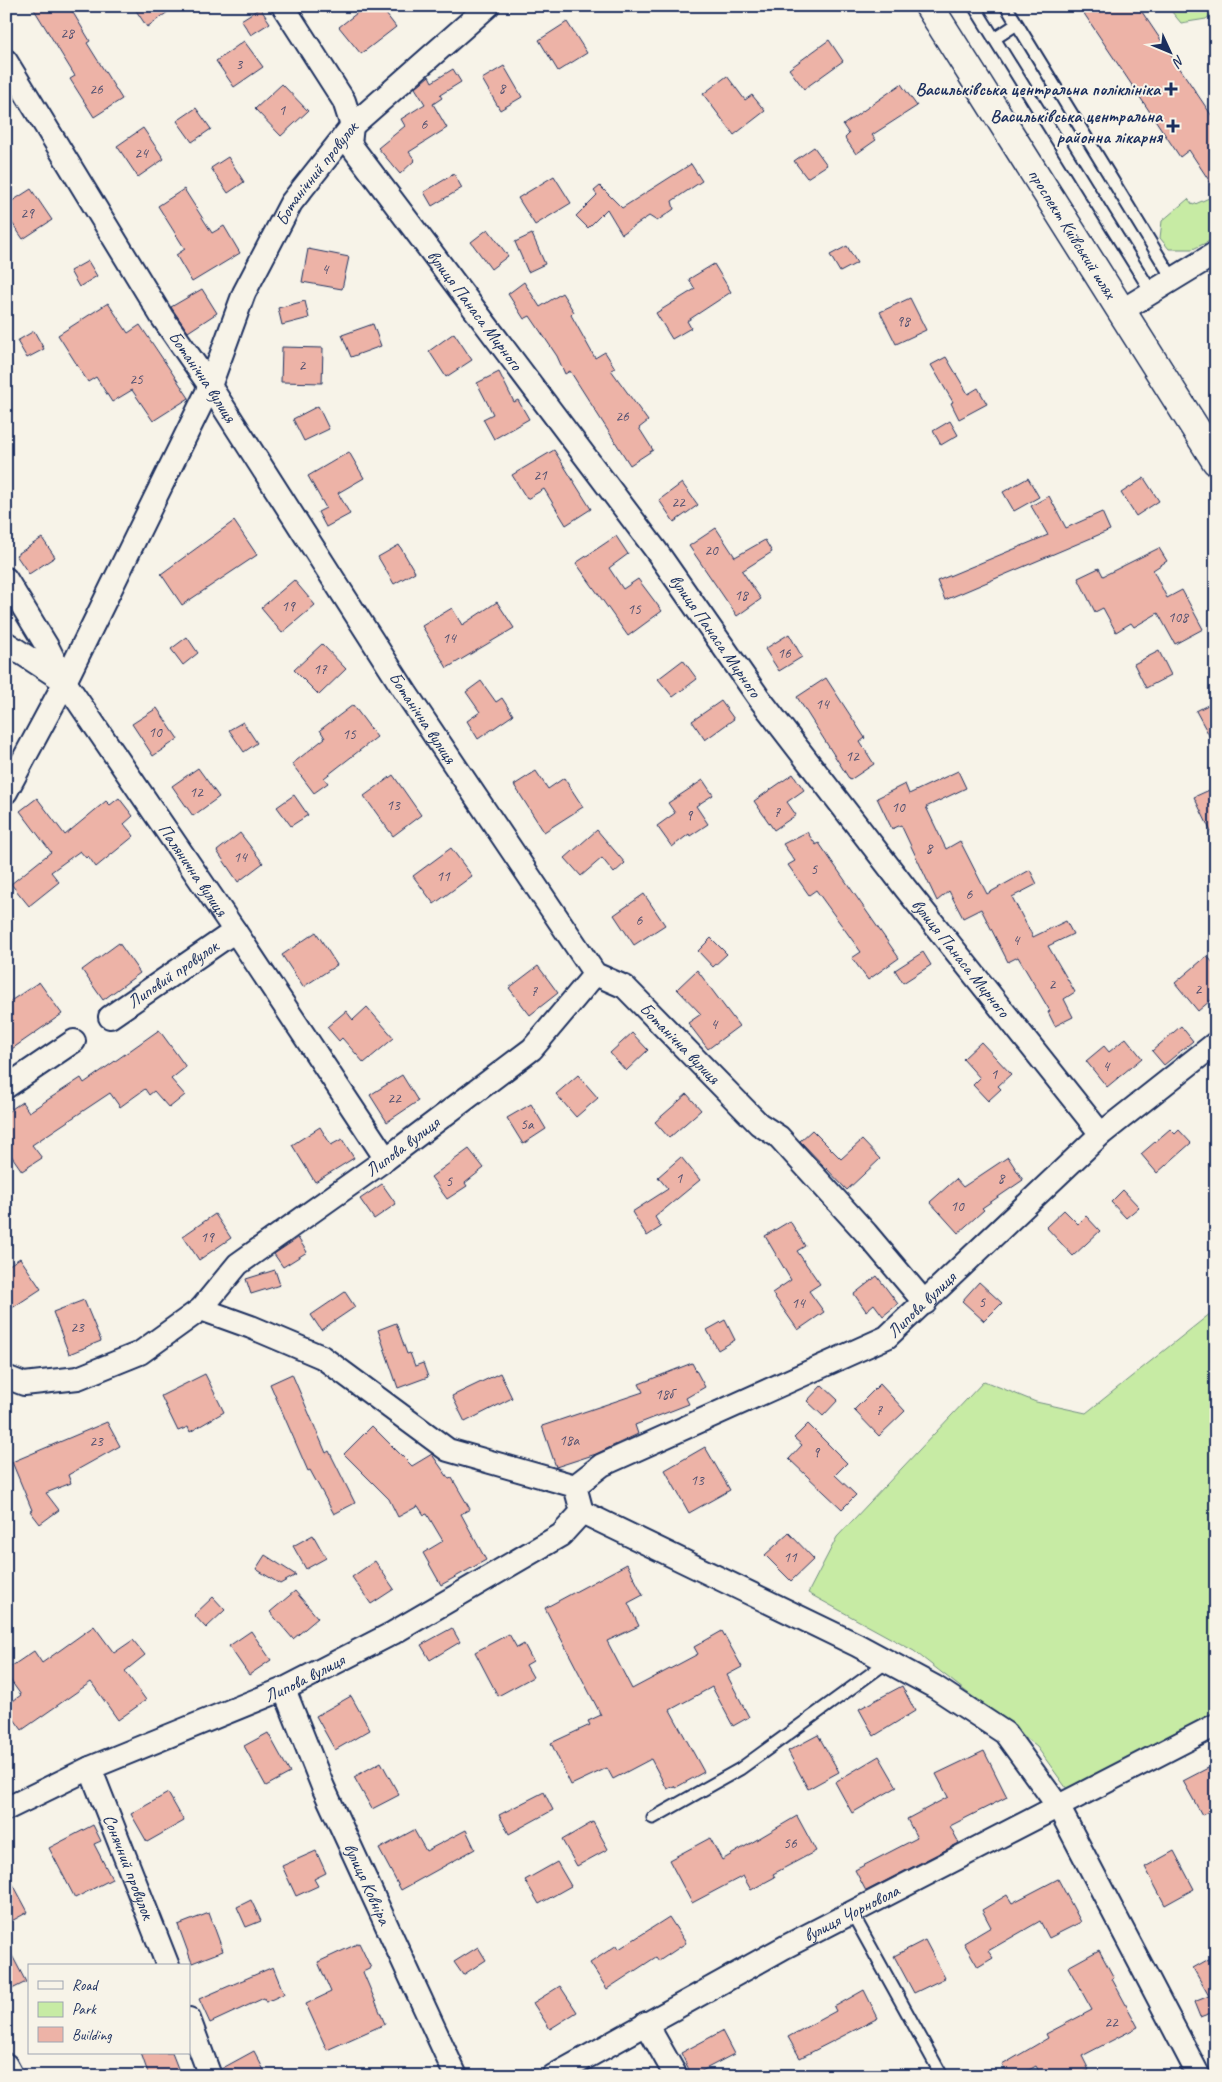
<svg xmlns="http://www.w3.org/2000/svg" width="1222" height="2082" font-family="Caveat,sans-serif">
  <rect width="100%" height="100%" fill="#f7f3e8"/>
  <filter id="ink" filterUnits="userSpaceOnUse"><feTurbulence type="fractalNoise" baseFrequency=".02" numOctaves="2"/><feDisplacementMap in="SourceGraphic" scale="10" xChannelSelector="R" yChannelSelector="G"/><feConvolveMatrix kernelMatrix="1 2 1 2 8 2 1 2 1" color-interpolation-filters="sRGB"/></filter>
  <g filter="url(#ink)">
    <path fill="#c7eba4" stroke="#718d81" d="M1167 6H1216V11L1206 19 1181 23Z
      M1216 195V238L1193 249H1169L1160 238 1162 221 1188 199 1193 205Z
      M1216 1309V1712L1067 1789 1037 1747 914 1651 808 1593 837 1537 984 1381 1036 1402 1086 1413Z"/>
    <path fill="#edb3a7" stroke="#1b2f5e" d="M32 6H69L90 41 87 43 122 99 94 117 70 79 75 76Z
      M133 6H176L147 27Z
      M366 6H380L396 27 361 54 339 27Z
      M1079 6H1138L1216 122V191L1189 150 1180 157Z
      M260 8 270 23 251 35 241 20Z
      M567 22 587 53 558 71 539 40Z
      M829 40 843 61 804 89 789 69Z
      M244 41 263 67 234 87 216 61Z
      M504 66 522 97 500 110 482 79Z
      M453 69 461 82 440 95 442 98 433 104 447 128 409 152 415 160 400 174 378 148 405 126 401 119 425 104 415 88 429 76 432 82Z
      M727 76 745 100 752 95 765 111 734 135 703 94Z
      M282 84 308 111 281 136 255 109Z
      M901 84 917 106 872 135 876 140 856 154 845 138 849 134 843 125Z
      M196 108 211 129 192 142 177 121Z
      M143 128 164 159 138 177 117 146Z
      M814 147 827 165 807 178 794 161Z
      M228 157 244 182 228 193 211 168Z
      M691 164 702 181 672 201 674 209 657 221 649 216 622 234 607 209 588 228 576 216 597 195 594 191 600 186 622 208Z
      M454 174 462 188 432 206 424 192Z
      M554 176 571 203 535 225 518 198Z
      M31 189 52 220 23 239 6 214V205Z
      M184 189 212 233 224 226 240 253 192 282 176 255 185 249 158 206Z
      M488 229 508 256 491 269 471 242Z
      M532 234 545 264 528 272 515 242Z
      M847 246 857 263 840 272 830 255Z
      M308 249 349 257 342 289 302 282Z
      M88 261 97 276 79 287 70 271Z
      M714 264 731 292 687 321 691 328 672 339 656 313 695 289 689 279Z
      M524 282 540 307 562 293 574 312 571 315 595 358 605 352 615 368 611 370 648 421 639 428 653 450 630 465 570 371 565 374 557 356 530 316 524 319 508 294Z
      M202 289 217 313 188 332 171 307Z
      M910 298 926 330 896 344 880 312Z
      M305 301 309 318 282 325 278 308Z
      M108 303 128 333 140 325 189 398 153 421 132 390 112 402 96 377 88 382 58 335Z
      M373 324 381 346 351 357 342 335Z
      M34 331 44 349 27 358 17 341Z
      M454 333 472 360 446 377 429 351Z
      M282 347 323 348 322 383 281 382Z
      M946 357 968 394 978 388 987 404 959 419 951 403 953 402 931 365Z
      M499 372 514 402 518 400 529 419 494 439 483 419 493 414 477 383Z
      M318 406 329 429 304 441 293 419Z
      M950 421 958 435 941 445 933 431Z
      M554 450 591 509 566 525 544 489 527 499 512 475Z
      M349 452 364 478 338 493 350 514 326 527 318 512 326 508 308 476Z
      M1028 478 1039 497 1014 511 1003 492Z
      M1144 478 1159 501 1136 516 1121 493Z
      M682 483 698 505 674 522 659 500Z
      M1049 496 1066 528 1102 512 1110 530 945 600 937 581 1048 535 1031 506Z
      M234 521 257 555 182 605 161 574Z
      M716 528 735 557 765 540 772 552 742 571 761 599 737 616 689 546Z
      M616 536 628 554 609 568 623 589 638 579 662 611 628 636 576 563Z
      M42 538 55 557 29 574 16 555Z
      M399 545 415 572 394 584 378 557Z
      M1159 548 1167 561 1153 570 1167 598 1182 590 1203 629 1175 644 1158 613 1134 627 1131 623 1116 632 1103 608 1095 612 1078 578 1099 568 1103 576Z
      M294 580 315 605 282 633 261 608Z
      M497 602 514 628 447 668 422 626 452 608 462 625Z
      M789 634 802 657 779 671 765 649Z
      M187 637 198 653 183 665 171 649Z
      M322 644 346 669 319 695 294 670Z
      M1159 651 1171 675 1146 688 1134 664Z
      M683 660 697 679 673 697 658 679Z
      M826 678 865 738 860 742 874 764 850 780 797 697Z
      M481 681 496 702 502 698 513 715 478 739 467 721 480 712 466 692Z
      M721 701 734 719 705 740 692 721Z
      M1216 701V748L1196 711Z
      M353 705 377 737 324 778 328 783 314 793 292 764 325 738 320 730Z
      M157 708 178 739 153 756 132 724Z
      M243 722 257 743 244 752 229 730Z
      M198 768 219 797 193 816 172 786Z
      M536 771 548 789 564 778 583 807 544 832 514 785Z
      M958 771 966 788 926 807 946 849 960 841 987 894 1030 870 1037 884 1012 897 1033 937 1066 921 1073 934 1048 946 1075 992 1064 999 1073 1017 1055 1026 1048 1012 1050 1011 1018 957 1008 962 981 909 963 918 949 891 937 901 901 825 892 829 877 798 905 784 909 794Z
      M793 774 804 790 787 802 796 815 774 830 754 801Z
      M393 775 421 815 393 836 364 796Z
      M703 780 713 795 696 806 708 824 690 836 689 834 672 847 657 826 675 813 668 803Z
      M1216 787V842L1194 797Z
      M294 795 308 815 291 826 277 807Z
      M37 798 65 835 106 801 110 805 119 798 133 816 124 824 134 836 96 867 88 856 86 858 80 851 51 872 59 882 29 906 11 884 51 852 20 811Z
      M597 830 625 863 614 873 602 858 581 876 565 858Z
      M807 832 816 845 819 843 899 958 868 980 852 958 861 952 816 890 809 895 788 865 795 861 783 844Z
      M240 833 263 863 238 882 217 851Z
      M451 848 472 876 434 904 413 876Z
      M644 894 665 925 634 945 614 915Z
      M316 932 337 965 303 987 282 955Z
      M711 938 727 954 713 967 698 951Z
      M119 943 140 973 103 1000 82 970Z
      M923 952 931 965 903 983 895 970Z
      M1207 956 1216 966V996L1198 1011 1175 983Z
      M538 966 558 993 530 1015 509 988Z
      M697 970 739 1026 708 1049 688 1023 701 1014 677 989Z
      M39 982 62 1014 6 1053V1004Z
      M367 1007 394 1038 364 1063 342 1038 339 1041 327 1027 346 1011 353 1020Z
      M1181 1026 1193 1041 1164 1065 1152 1051Z
      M159 1030 186 1067 171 1079 185 1095 169 1108 154 1091 149 1095 145 1089 120 1107 110 1093 32 1145 42 1158 22 1171 6 1148V1113L22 1102 29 1112 81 1078 84 1083Z
      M632 1033 648 1050 626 1071 610 1053Z
      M1126 1038 1142 1058 1107 1087 1086 1061 1104 1046 1109 1052Z
      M981 1042 1011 1074 998 1086 1001 1089 988 1101 973 1085 980 1078 963 1059Z
      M402 1075 418 1101 387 1122 370 1095Z
      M578 1075 598 1098 576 1117 556 1094Z
      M687 1094 701 1110 669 1138 655 1122Z
      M531 1104 546 1129 523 1144 507 1118Z
      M320 1127 331 1145 342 1139 354 1158 315 1182 292 1145Z
      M1170 1129 1175 1134 1179 1130 1191 1143 1157 1173 1141 1154Z
      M812 1130 841 1159 862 1140 880 1159 847 1190 800 1141Z
      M469 1149 484 1168 465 1183 467 1186 447 1199 431 1177Z
      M681 1157 700 1180 655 1217 661 1227 647 1236 632 1212 668 1189 658 1177Z
      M1008 1157 1023 1180 982 1208 984 1210 958 1233 930 1202 956 1179 963 1187Z
      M382 1184 396 1204 374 1219 360 1199Z
      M1123 1190 1139 1207 1126 1218 1111 1202Z
      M1064 1210 1078 1224 1086 1216 1100 1231 1073 1256 1046 1227Z
      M215 1214 231 1238 199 1260 183 1236Z
      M790 1221 805 1246 797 1251 820 1284 809 1291 824 1312 798 1330 772 1293 791 1280 765 1236Z
      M298 1238 307 1252 283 1267 274 1254Z
      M20 1258 41 1289 6 1312V1267Z
      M275 1270 280 1285 251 1294 246 1279Z
      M877 1276 898 1304 883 1316 874 1304 866 1311 854 1294Z
      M979 1282 1002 1303 984 1321 962 1301Z
      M345 1292 355 1307 321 1330 311 1315Z
      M84 1300 101 1341 69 1354 53 1312Z
      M725 1320 735 1340 718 1350 707 1330Z
      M396 1323 407 1354 410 1353 415 1366 423 1363 428 1377 398 1388 378 1330Z
      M692 1363 705 1387 686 1398 689 1404 635 1425 638 1434 596 1454 556 1467 542 1426 643 1392 639 1384Z
      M500 1373 512 1398 465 1422 452 1396Z
      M205 1374 224 1412 190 1432 188 1427 178 1431 161 1396Z
      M292 1374 326 1453 329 1451 355 1503 334 1514 310 1470 308 1471 270 1384Z
      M880 1384 905 1411 879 1436 854 1410Z
      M822 1385 838 1400 823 1416 807 1401Z
      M107 1422 120 1446 68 1475 71 1483 46 1493 59 1510 40 1524 30 1511 32 1510 12 1462Z
      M808 1424 847 1463 835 1475 856 1495 842 1509 789 1459 802 1445 794 1438Z
      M372 1426 412 1466 432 1454 433 1456 449 1479 452 1478 470 1509 461 1514 486 1560 441 1585 423 1553 443 1541 427 1514 424 1515 418 1506 398 1517 389 1499 344 1454Z
      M705 1447 730 1490 689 1513 665 1470Z
      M789 1533 814 1559 791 1581 765 1555Z
      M313 1535 326 1558 306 1569 293 1546Z
      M265 1555 296 1575 280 1584 256 1569Z
      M375 1561 394 1589 371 1604 352 1577Z
      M627 1564 643 1595 628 1603 639 1626 607 1641 632 1689 698 1654 694 1647 722 1631 742 1667 727 1675 749 1717 733 1726 712 1687 670 1710 704 1772 675 1788 674 1786 667 1789 651 1759 613 1779 607 1768 571 1785 551 1743 590 1725 588 1721 601 1715 545 1608Z
      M295 1591 318 1618 293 1639 270 1612Z
      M213 1597 225 1610 206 1628 194 1615Z
      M94 1626 114 1653 133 1640 145 1655 125 1671 146 1700 118 1720 91 1682 22 1730 6 1708V1706L21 1695 6 1674V1670L34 1651 42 1663Z
      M452 1628 460 1642 430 1660 421 1645Z
      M251 1631 271 1660 249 1675 229 1646Z
      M509 1634 517 1648 524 1644 533 1661 526 1665 533 1677 498 1696 475 1652Z
      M902 1686 915 1711 874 1736 859 1709Z
      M351 1696 370 1730 335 1750 316 1716Z
      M268 1733 290 1773 266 1786 244 1746Z
      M818 1735 839 1772 808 1789 788 1751Z
      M984 1751 1007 1797 950 1826 959 1843 866 1891 855 1870 917 1838 907 1819 948 1797 936 1774Z
      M879 1756 897 1787 852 1813 835 1782Z
      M381 1762 399 1795 372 1809 354 1777Z
      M1208 1768 1216 1782V1808L1202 1815 1183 1781Z
      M544 1792 553 1810 509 1834 499 1815Z
      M168 1793 184 1821 147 1842 131 1814Z
      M797 1816 816 1851 773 1874 775 1877 751 1890 743 1876 692 1903 669 1860 710 1838 722 1860Z
      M593 1822 608 1849 577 1866 562 1840Z
      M93 1825 101 1841 94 1844 112 1879 75 1898 49 1848Z
      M414 1830 426 1851 466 1830 475 1849 401 1890 379 1849Z
      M316 1851 326 1873 314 1879 318 1886 296 1896 282 1866Z
      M1174 1851 1194 1889 1165 1905 1145 1867Z
      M557 1862 571 1886 539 1904 525 1880Z
      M6 1871 28 1912 6 1924Z
      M1058 1879 1081 1922 1049 1938 1040 1921 988 1951 993 1958 978 1967 964 1943 991 1927 982 1910 1007 1895 1012 1903Z
      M251 1900 261 1921 246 1927 237 1907Z
      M209 1913 223 1951 192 1963 178 1925Z
      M669 1917 686 1943 659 1961 656 1957 607 1989 590 1963 617 1945 619 1949Z
      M925 1940 945 1978 914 1993 894 1956Z
      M359 1943 371 1968 363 1972 385 2024 327 2050 306 2004 331 1992 318 1962Z
      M6 1944 26 1982 6 1992Z
      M478 1947 486 1960 463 1975 454 1962Z
      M1099 1950 1114 1978 1112 1979 1138 2027 1082 2056 1089 2070 1077 2076H1042L1036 2066 1018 2076H1008L1002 2065 1048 2038 1046 2034 1092 2010 1068 1967Z
      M1216 1955V2011L1200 2017 1194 2002 1209 1996 1193 1968Z
      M273 1967 284 1994 266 2002 264 1998 210 2023 199 1999Z
      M560 1986 577 2012 550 2029 533 2003Z
      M864 1990 878 2018 800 2058 788 2037 836 2011 834 2007Z
      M722 2031 734 2054 692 2076 681 2053Z
      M254 2051 267 2076H223L221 2069Z
      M141 2053H172L181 2076H149Z"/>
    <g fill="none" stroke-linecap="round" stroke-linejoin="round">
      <g stroke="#1b2f5e" stroke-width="15">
        <path id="lane" d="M974 6 1152 293
          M1006 6 1174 281
          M994 39 1017 24
          M653 1818 740 1769 887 1662
          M852 1913 942 2076"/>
      </g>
      <g stroke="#1b2f5e" stroke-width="26">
        <g id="street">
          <path id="s1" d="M283 6 344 101 352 126 350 144 655 549 759 698 906 889 1101 1134"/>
          <path id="s2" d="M6 61 162 317 210 386 406 693 595 974 625 987 759 1124 779 1137 866 1233 925 1303"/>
          <path d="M1121 311 1216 253"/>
          <path id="s3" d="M6 579 48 648 65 682 235 931 386 1159"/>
          <path d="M6 643 64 681"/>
          <path id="s4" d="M6 792 65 682 210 386 244 293 291 203 352 126 488 6"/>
          <path id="s5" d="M110 1017 235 931"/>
          <path d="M6 1087 74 1041"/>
          <path d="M201 1309 251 1327 322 1357 448 1450 575 1486 582 1512 857 1645 935 1687 1005 1733 1058 1806 1199 2076"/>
          <path id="s6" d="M6 1377 24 1384 78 1378 140 1353 201 1309 238 1264 386 1159 532 1049 595 974"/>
          <path id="s7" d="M575 1486 602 1465 887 1337 1101 1134 1216 1043"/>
          <path id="s8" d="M284 1689 323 1787 456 2076"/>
          <path id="s9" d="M90 1768 168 1966"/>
          <path id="s10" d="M6 1809 90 1768 284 1689 393 1633 561 1535 582 1512"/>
          <path d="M189 2019 210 2076"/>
          <path d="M646 2023 676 2076"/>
          <path d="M6 2065 12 2076"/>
          <path id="s11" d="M553 2076 785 1947 1216 1725"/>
        </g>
      </g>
      <g stroke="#1b2f5e" stroke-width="31">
        <g id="secondary">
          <path id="s12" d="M929 6 1216 461"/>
        </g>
      </g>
      <use href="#lane" stroke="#f7f3e8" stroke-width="11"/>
      <use href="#street" stroke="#f7f3e8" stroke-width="22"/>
      <use href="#secondary" stroke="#f7f3e8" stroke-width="28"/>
    </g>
  </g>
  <g fill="#1b2f5e" stroke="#f7f3e8" stroke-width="2">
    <path d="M1168.5 81.5h5v5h5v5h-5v5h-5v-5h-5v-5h5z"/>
    <path d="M1170.5 118.5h5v5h5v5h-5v5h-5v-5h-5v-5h5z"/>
  </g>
  <g text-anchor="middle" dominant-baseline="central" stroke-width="4" stroke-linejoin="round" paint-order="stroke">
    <g font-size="15" fill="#505070">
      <text x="67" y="33">28</text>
      <text x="239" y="64">3</text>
      <text x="502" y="88">8</text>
      <text x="96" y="89">26</text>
      <text x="282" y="110">1</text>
      <text x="424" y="124">6</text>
      <text x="141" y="153">24</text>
      <text x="27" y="213">29</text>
      <text x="325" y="269">4</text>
      <text x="903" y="321">98</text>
      <text x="302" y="365">2</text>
      <text x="136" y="379">25</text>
      <text x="622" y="416">26</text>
      <text x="540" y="475">21</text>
      <text x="678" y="502">22</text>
      <text x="711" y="550">20</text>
      <text x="741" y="595">18</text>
      <text x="288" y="606">19</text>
      <text x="634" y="609">15</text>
      <text x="1178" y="617">108</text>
      <text x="449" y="638">14</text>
      <text x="784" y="653">16</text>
      <text x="320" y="669">17</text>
      <text x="822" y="704">14</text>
      <text x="155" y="732">10</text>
      <text x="349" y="734">15</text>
      <text x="852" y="756">12</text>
      <text x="196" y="792">12</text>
      <text x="393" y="805">13</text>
      <text x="898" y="807">10</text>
      <text x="777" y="812">7</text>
      <text x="689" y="815">9</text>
      <text x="929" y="848">8</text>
      <text x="240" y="857">14</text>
      <text x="814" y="869">5</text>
      <text x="443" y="876">11</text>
      <text x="969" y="894">6</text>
      <text x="639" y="920">6</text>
      <text x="1016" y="940">4</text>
      <text x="1052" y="984">2</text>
      <text x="1198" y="989">2</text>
      <text x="534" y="991">7</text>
      <text x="714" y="1024">4</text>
      <text x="1106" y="1066">4</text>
      <text x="994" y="1074">1</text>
      <text x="394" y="1098">22</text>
      <text x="527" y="1124">5а</text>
      <text x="679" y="1178">1</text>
      <text x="1001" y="1178">8</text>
      <text x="449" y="1181">5</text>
      <text x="957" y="1206">10</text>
      <text x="207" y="1237">19</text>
      <text x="982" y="1302">5</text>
      <text x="798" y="1303">14</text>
      <text x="77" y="1327">23</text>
      <text x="664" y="1394">18б</text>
      <text x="879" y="1410">7</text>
      <text x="569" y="1440">18а</text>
      <text x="96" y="1441">23</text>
      <text x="816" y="1452">9</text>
      <text x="697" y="1480">13</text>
      <text x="790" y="1557">11</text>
      <text x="790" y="1843">56</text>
      <text x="1111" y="2022">22</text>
    </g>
    <g font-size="18" font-weight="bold" fill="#1b2f5e" stroke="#f7f3e8" text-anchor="end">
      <text x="1160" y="89">Васильківська центральна поліклініка</text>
      <text x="1162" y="116">Васильківська центральна<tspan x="1162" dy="21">районна лікарня</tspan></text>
    </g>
    <g font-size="18" fill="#1b2f5e" stroke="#f7f3e8">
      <text stroke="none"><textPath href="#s4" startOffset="694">Ботанічний провулок</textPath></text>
      <text stroke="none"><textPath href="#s12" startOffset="269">проспект Київський шлях</textPath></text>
      <text stroke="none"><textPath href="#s1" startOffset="365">вулиця Панаса Мирного</textPath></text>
      <text stroke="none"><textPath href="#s2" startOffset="372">Ботанічна вулиця</textPath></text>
      <text stroke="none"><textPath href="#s1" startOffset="770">вулиця Панаса Мирного</textPath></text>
      <text stroke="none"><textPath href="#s2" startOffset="778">Ботанічна вулиця</textPath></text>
      <text stroke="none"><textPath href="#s3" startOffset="346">Палянична вулиця</textPath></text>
      <text stroke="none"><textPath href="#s1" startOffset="1175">вулиця Панаса Мирного</textPath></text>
      <text stroke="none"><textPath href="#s5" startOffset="76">Липовий провулок</textPath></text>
      <text stroke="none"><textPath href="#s2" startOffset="1198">Ботанічна вулиця</textPath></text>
      <text stroke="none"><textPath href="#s6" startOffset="476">Липова вулиця</textPath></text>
      <text stroke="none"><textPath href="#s7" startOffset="394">Липова вулиця</textPath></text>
      <text stroke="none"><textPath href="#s10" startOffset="326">Липова вулиця</textPath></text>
      <text stroke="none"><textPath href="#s9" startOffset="106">Сонячний провулок</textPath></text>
      <text stroke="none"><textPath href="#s8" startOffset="212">вулиця Ковніра</textPath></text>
      <text stroke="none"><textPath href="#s11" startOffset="340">вулиця Чорновола</textPath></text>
    </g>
  </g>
  <rect width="1222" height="2082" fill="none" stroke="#f7f3e8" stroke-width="25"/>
  <rect x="12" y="12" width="1197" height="2057" fill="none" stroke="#1b2f5e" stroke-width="2" filter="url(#ink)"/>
  <rect x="28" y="1964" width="162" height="90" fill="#f7f3e8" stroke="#9fa5b1"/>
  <rect x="38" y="1981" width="25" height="8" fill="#f7f3e8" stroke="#9fa5b1"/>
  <text x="72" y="1990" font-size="15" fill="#1b2f5e">Road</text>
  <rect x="38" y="2002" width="25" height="15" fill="#c7eba4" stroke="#9fa5b1"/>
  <text x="72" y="2014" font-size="15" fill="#1b2f5e">Park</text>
  <rect x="38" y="2027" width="25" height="15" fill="#edb3a7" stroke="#9fa5b1"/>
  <text x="72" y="2040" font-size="15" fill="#1b2f5e">Building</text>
  <g transform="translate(1170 52) rotate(134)" stroke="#f7f3e8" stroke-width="4" paint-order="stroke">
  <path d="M0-4L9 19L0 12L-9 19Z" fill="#1b2f5e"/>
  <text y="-8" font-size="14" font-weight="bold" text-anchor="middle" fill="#1b2f5e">N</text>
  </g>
</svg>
